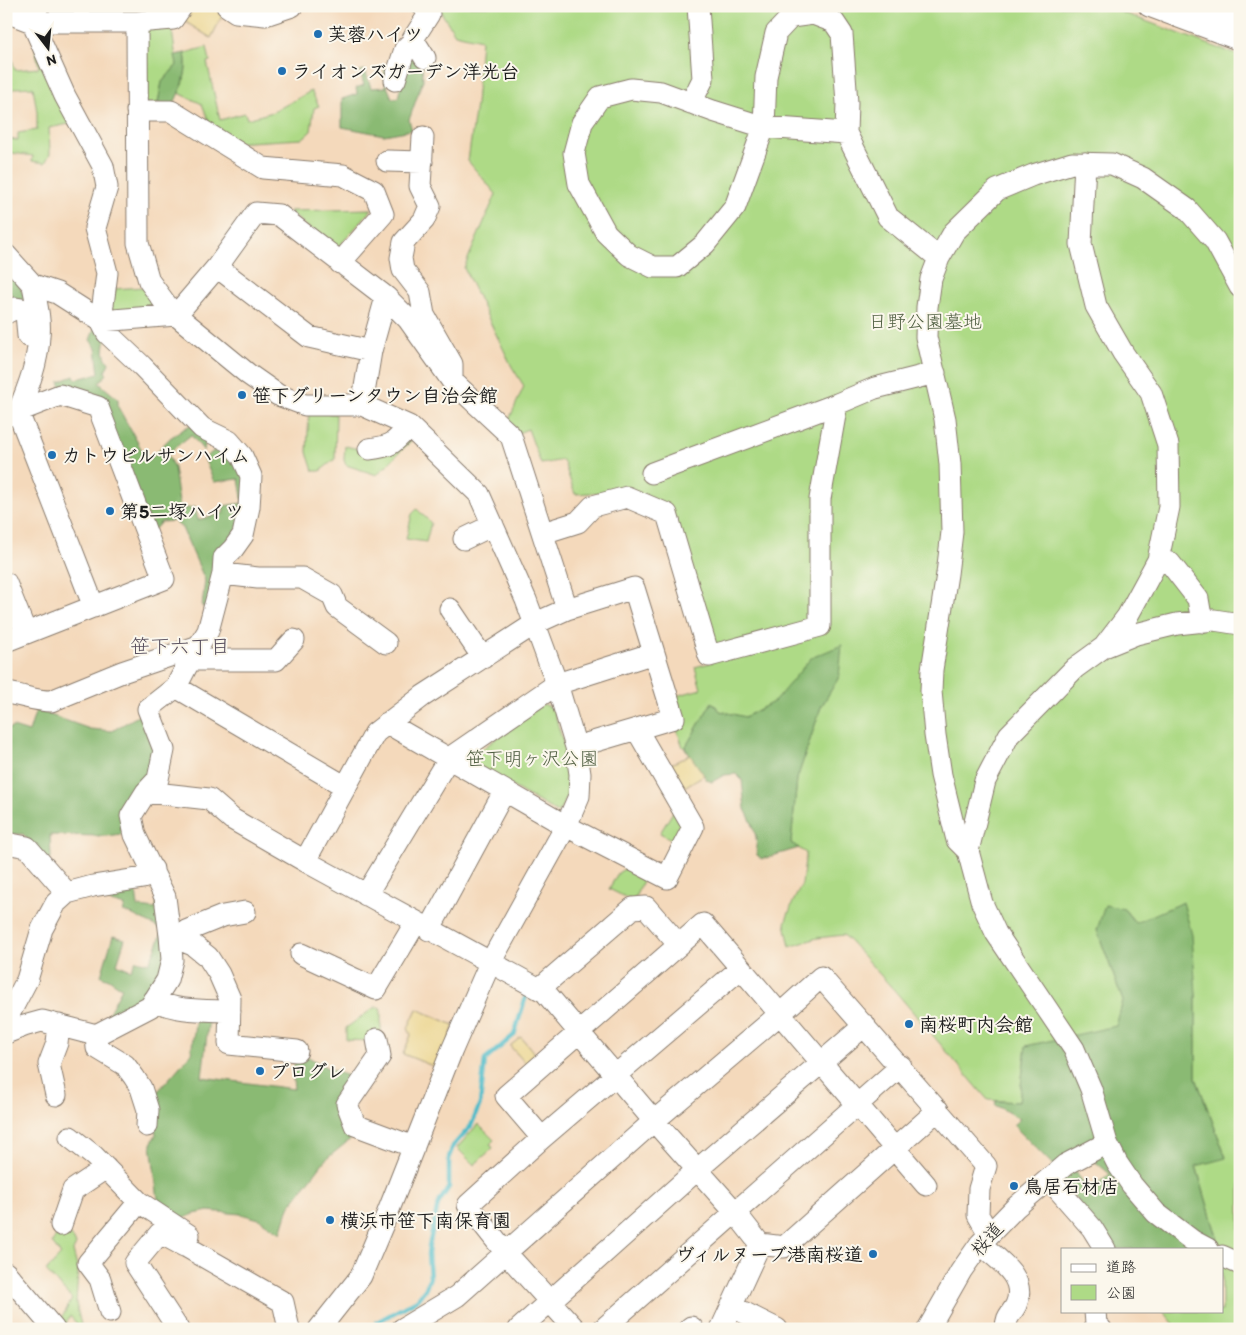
<svg xmlns="http://www.w3.org/2000/svg" width="1246" height="1335" font-family="Itim,'Klee One',sans-serif">
  <rect width="100%" height="100%" fill="#fbf7ec"/>
  <filter id="ink" filterUnits="userSpaceOnUse"><feTurbulence type="fractalNoise" baseFrequency=".02" numOctaves="2"/><feDisplacementMap in="SourceGraphic" scale="10" xChannelSelector="R" yChannelSelector="G"/><feConvolveMatrix kernelMatrix="1 2 1 2 8 2 1 2 1" color-interpolation-filters="sRGB"/></filter>
  <filter id="wash" filterUnits="userSpaceOnUse"><feTurbulence type="fractalNoise" baseFrequency=".0096" numOctaves="4" result="noise"/><feDisplacementMap in="SourceGraphic" scale="20" xChannelSelector="R" yChannelSelector="G"/><feGaussianBlur stdDeviation="1.12" result="paint"/><feColorMatrix in="noise" values="0 0 0 0 0 0 0 0 0 0 0 0 0 0 0 0 0 1.4 0 .05"/><feComposite in="paint" operator="in"/></filter>
  <g filter="url(#wash)">
    <rect width="100%" height="100%" fill="#f4d9bb"/>
    <path fill="#aeda86" stroke="#657b51" d="M434 6H1105L1240 56V1329H1165L1174 1324 1163 1311H1222V1249H1209L1217 1237 1196 1165 1226 1157 1196 1078V994L1124 909 1097 930 1123 1001 1116 1027 1026 1046 1019 1102 988 1100 895 991 844 935 817 938 790 947 785 923 793 902 802 884 806 853 791 843 797 779 821 707 839 677 789 686 776 701 745 717 720 711 712 702 685 748 683 747 676 727 684 724 676 696 701 689 695 667 713 662 672 510 624 491 575 494 563 460 541 464 528 429 518 433 509 420 524 386 512 367 464 268 496 194 468 161 476 105 481 40 455 34 439 9Z
      M171 24 177 65 162 82 158 103 140 104V27Z
      M6 38 15 70 39 68 34 40 74 123 49 128 50 154 45 163 32 161 33 156 6 152V139L18 140V133L37 130V112L33 87 15 88 6 96 10 76 6 75Z
      M207 47 210 61 207 62 220 120 245 113 247 119 273 112 311 91 319 106 314 108 311 131 302 139 231 143 213 132 202 104 179 93C185 78 188 68 185 53Z
      M372 209 335 251 289 211Z
      M144 287 156 306 110 314 113 289Z
      M309 412 336 414 335 459 320 471H313L307 452Z
      M413 439 377 475 346 465 344 460 345 446 377 453Z
      M417 509 431 523 426 542 406 539 412 514Z
      M543 704 553 708 567 756 569 794 558 813 472 763 478 752Z
      M676 807 688 827 680 844 660 833Z
      M626 868 645 877 633 901 609 889 618 873Z
      M375 1007 381 1008V1032L371 1041 346 1040V1028Z
      M478 1124 494 1140 490 1144 493 1148 474 1165 457 1148Z
      M61 1228 73 1238 76 1245 73 1251 78 1271 76 1303 81 1325 79 1326 70 1316 63 1329 57 1323 65 1312 72 1299 46 1271 61 1255 52 1243Z"/>
    <path fill="#8aba73" stroke="#536b48" d="M185 53C189 74 181 87 173 106L158 103 162 82 177 65 175 55Z
      M408 53 422 65 423 80 409 120 412 130 384 135 342 127V99L357 94 356 88 364 85 360 71 365 70 371 88 386 87 384 67 390 68 387 86 392 98H398Z
      M6 267 16 279 26 299 16 303 6 284Z
      M95 327 107 336C104 347 102 354 109 363L105 372 107 374 99 383 118 399V407L148 461 170 438 190 425 206 437 204 451 191 435 167 454 174 468 180 509 195 507 198 520 224 513 223 506 243 503 239 479 214 482 204 458 214 451 215 439 244 468 246 505 210 606 202 607 205 580 182 528 174 521 161 522 153 531 100 402 63 392 59 382 74 376 76 379 99 374 96 348 90 340Z
      M842 645 839 677 821 707 797 779 791 843 799 848 762 859 757 855 756 837 752 823 745 809 742 780 736 774 724 775 712 782 707 780 685 748 712 702 720 711 745 717 775 701 811 658Z
      M36 710 90 729 112 731 143 713 156 750 152 778 128 825 120 826 122 834 106 836 50 835 51 859 44 857 23 834H6V730L13 727 29 732Z
      M135 883 138 907 156 909 157 895 161 896C165 930 175 975 147 1003 140 1010 111 1023 100 1029L122 988 109 979 101 976 113 936 125 939 117 964 131 970 136 960 149 963 156 948 163 930 131 914 123 912 125 906 80 893Z
      M1183 902 1192 935 1196 994V1078L1226 1158 1196 1166 1217 1237 1209 1249H1114L1061 1179 1073 1169 1090 1191 1110 1174 1079 1148 1054 1166 1013 1125 1020 1119 995 1105 996 1101 1019 1102 1026 1046 1116 1026 1123 1001 1097 930 1105 905 1124 909 1135 923Z
      M196 1016 209 1017 202 1077 294 1089C293 1074 288 1063 305 1055L329 1069 356 1079 343 1119 352 1138 325 1160 289 1207 281 1233 259 1219 241 1214 208 1211 194 1214 177 1221 158 1200 151 1144 156 1134 152 1122 150 1103 159 1090 191 1054Z"/>
    <path fill="#eeda9e" stroke="#857b5d" d="M192 6H215L223 14 211 38 184 21Z
      M690 755 704 775 681 789 667 766Z
      M417 1009 454 1025 440 1069 403 1054 411 1035 408 1028Z
      M521 1037 540 1060 530 1068 510 1046Z"/>
    <g fill="none" stroke-linecap="round" stroke-linejoin="round">
      <path stroke="#4fbcc9" stroke-width="4.5" d="M375 1329 377 1322 417 1300 426 1288 430 1277 428 1254 429 1246 438 1204 449 1187V1157L453 1146 471 1126 480 1104 485 1060 514 1035 527 993"/>
    </g>
  </g>
  <g filter="url(#ink)">
    <g fill="none" stroke-linecap="round" stroke-linejoin="round">
      <g stroke="#887a6c" stroke-width="23">
        <path id="minor" d="M38 6 34 12 32 22 65 96 103 166 107 187 95 228 107 273 101 321 107 333 142 366 202 428 229 441 242 456 251 476 249 507 243 535 233 549 224 558 223 574
          M227 6 236 12 265 15 292 6
          M423 6 428 10 429 14 413 39 425 58
          M1149 6 1240 40
          M1196 6 1240 23
          M6 12 32 22H137L173 19 182 6
          M137 22 138 243 149 281 168 307 176 315 248 374 278 395 305 405H362L409 426 479 494 526 600 557 684 576 747 580 774 579 796 566 826 490 963 452 1050 386 1217 361 1276 319 1329
          M395 80 405 49 413 41
          M691 103 703 79 698 6
          M137 111H171L263 168 343 175 374 191 383 214 340 263
          M846 133 847 103 842 34 834 22 813 14 791 17 776 33 766 77 764 127 735 207 705 244 677 267H653L629 255 606 233 579 184 574 153 582 123 600 97 631 89 661 92 713 111 764 127 846 133 888 217 939 258
          M387 161 422 162
          M1085 163 1081 244 1096 306 1123 353 1151 393 1168 445 1169 507 1158 560 1127 617 1104 647
          M6 255 33 285 57 293 101 321 176 315 217 267 256 213 279 215 386 297
          M217 267 309 337 371 351
          M33 285C36 302 41 319 39 336 38 362 28 388 18 412L94 607
          M6 313 16 308 22 309 26 313 28 336
          M452 381 511 436 567 609
          M362 405 371 351 386 297 408 319 452 381V364L424 315 420 292 403 270 401 258 404 242 424 220 430 206 420 186 423 137
          M6 416 60 395 98 407 164 579 6 641
          M369 449C393 446 393 444 409 426
          M652 473 837 404 875 388 935 373
          M543 533 578 522 593 506 627 497 667 514 709 656 820 626V499L837 404
          M464 539 493 525
          M1158 560 1170 563 1198 599 1202 622
          M6 583 26 633
          M450 609 483 658
          M190 660H276L294 640
          M176 687 148 709 164 750 158 779 146 792 131 816 135 835 165 897 170 936 193 945 208 957 219 974 230 999 229 1044 297 1051
          M6 693C22 695 35 701 51 701L122 672 199 646
          M387 723 566 826 667 878 693 827 637 730
          M576 747 674 718 634 588 567 609 536 623 423 696 375 733 305 861 545 992 654 1121 735 1212 760 1244 721 1329
          M346 787 176 687 190 660 208 631 223 574 258 578H302L332 595 337 607 386 643
          M146 792 209 799 232 819 305 861
          M6 843 27 847 67 893
          M968 851 985 781 1009 735 1075 668 1104 647 1136 634 1177 624 1214 620 1240 624
          M366 895 448 759 557 684 654 653
          M429 930 504 792
          M182 941 186 931 223 916 245 912
          M301 954 376 989 416 922
          M539 989 633 908 646 907 679 945
          M154 1000C176 1012 206 1010 230 1011
          M6 1020 27 980 42 929 56 903 67 893 93 886 143 878 153 869
          M6 1033 24 1026 42 1021 96 1035 97 1048 125 1065 134 1077 141 1088 148 1110 147 1126
          M96 1035 150 1007 167 980 172 960 170 936
          M377 1039 380 1056 347 1104 355 1125 414 1147
          M56 1095 49 1064 57 1043 59 1025
          M70 1137 94 1156 139 1202 189 1235 185 1246 283 1302 289 1329
          M542 1138 506 1096 703 924 926 1185
          M1049 1179 1092 1228 1105 1249
          M61 1225 73 1190 106 1168
          M760 1244 784 1247 938 1110
          M980 1244C997 1259 1028 1277 1016 1305 1011 1315 1006 1315 1006 1329
          M1208 1249 1193 1241 1156 1213 1132 1185 1117 1163 1107 1143 1091 1089 1074 1049 996 933 982 903 968 851 957 840 941 775 935 735 931 691 932 670 947 574 952 532 950 464 945 419 926 337 927 307 931 279 939 258 954 232 997 190 1033 175 1072 163 1112 164 1143 178 1187 209 1215 241 1240 287
          M1222 1256 1240 1264
          M6 1273 54 1329
          M733 1307 777 1329
          M1095 1311 1096 1324 1101 1329
          M110 1312 100 1279 88 1263 139 1202
          M178 1329 135 1263 160 1233 184 1246
          M402 1329 457 1296 654 1121 780 1014 821 977 986 1166 979 1189 978 1215 989 1234
          M519 1329 698 1169 865 1025
          M575 1329 506 1253 468 1205 542 1138 740 969
          M603 1329 901 1066
          M689 1329 691 1327 693 1329
          M928 1329 961 1271 980 1244 1016 1207 1065 1165 1107 1143"/>
      </g>
      <use href="#minor" stroke="#fff" stroke-width="21"/>
    </g>
  </g>
  <g fill="#1f6fb2" stroke="#fbf7ec" stroke-width="2">
    <circle cx="318" cy="34" r="5"/>
    <circle cx="282" cy="71" r="5"/>
    <circle cx="242" cy="395" r="5"/>
    <circle cx="52" cy="455" r="5"/>
    <circle cx="110" cy="511" r="5"/>
    <circle cx="909" cy="1024" r="5"/>
    <circle cx="260" cy="1071" r="5"/>
    <circle cx="1014" cy="1186" r="5"/>
    <circle cx="330" cy="1220" r="5"/>
    <circle cx="873" cy="1254" r="5"/>
  </g>
  <g text-anchor="middle" dominant-baseline="central" stroke-width="4" stroke-linejoin="round" paint-order="stroke">
    <g font-size="19" font-weight="bold" fill="#1c1c1c" stroke="#fbf7ec" text-anchor="start">
      <text x="328" y="34">芙蓉ハイツ</text>
      <text x="292" y="71">ライオンズガーデン洋光台</text>
      <text x="252" y="395">笹下グリーンタウン自治会館</text>
      <text x="62" y="455">カトウビルサンハイム</text>
      <text x="120" y="511">第5二塚ハイツ</text>
      <text x="919" y="1024">南桜町内会館</text>
      <text x="270" y="1071">プログレ</text>
      <text x="1024" y="1186">鳥居石材店</text>
      <text x="340" y="1220">横浜市笹下南保育園</text>
      <text x="863" y="1254" text-anchor="end">ヴィルヌーブ港南桜道</text>
    </g>
    <g font-size="19" fill="#4f5e41" stroke="#fbf7ec">
      <text x="925" y="321">日野公園墓地</text>
      <text x="532" y="758">笹下明ヶ沢公園</text>
    </g>
    <g font-size="19" fill="#1c1c1c" stroke="#fbf7ec">
      <text transform="translate(987 1239) rotate(-49)">桜道</text>
    </g>
    <g font-size="20" fill="#564d5c" stroke="#fbf7ec">
      <text x="180" y="646">笹下六丁目</text>
    </g>
  </g>
  <rect width="1246" height="1335" fill="none" stroke="#fbf7ec" stroke-width="25"/>
  <rect x="1061" y="1248" width="162" height="65" fill="#fbf7ec" stroke="#a29f99"/>
  <rect x="1071" y="1264" width="25" height="8" fill="#ffffff" stroke="#a29f99"/>
  <text x="1106" y="1272" font-size="15" fill="#1c1c1c">道路</text>
  <rect x="1071" y="1285" width="25" height="15" fill="#aeda86" stroke="#a29f99"/>
  <text x="1106" y="1298" font-size="15" fill="#1c1c1c">公園</text>
  <g transform="translate(48 48) rotate(164)" stroke="#fbf7ec" stroke-width="4" paint-order="stroke">
  <path d="M0-4L9 19L0 12L-9 19Z" fill="#1c1c1c"/>
  <text y="-8" font-size="14" font-weight="bold" text-anchor="middle" fill="#1c1c1c">N</text>
  </g>
</svg>
